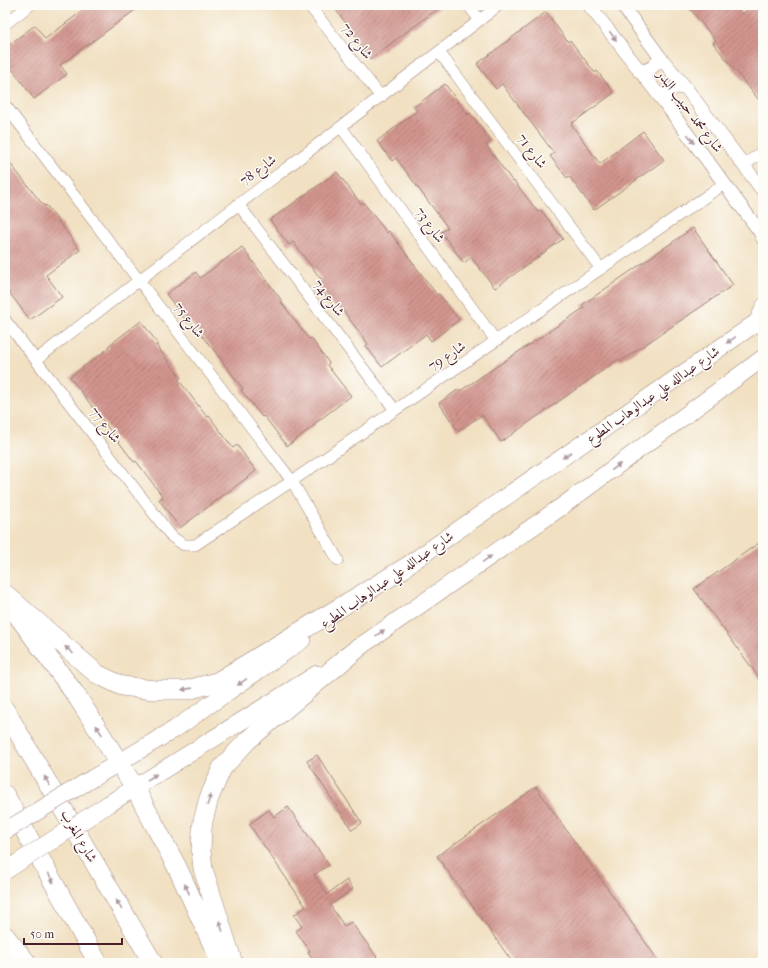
<svg xmlns="http://www.w3.org/2000/svg" width="768" height="968" font-family="'IM FELL French Canon',Amiri,serif">
  <defs>
    <pattern id="building-hatch" width="6" height="6" patternUnits="userSpaceOnUse"><rect width="6" height="6" fill="#d2958e"/><path d="M-1 1l2-2M0 6l6-6M5 7l2-2" fill="none" stroke="#ac7974"/></pattern>
  </defs>
  <rect width="100%" height="100%" fill="#fdfcf7"/>
  <filter id="ink" filterUnits="userSpaceOnUse"><feTurbulence type="fractalNoise" baseFrequency=".025" numOctaves="2"/><feDisplacementMap in="SourceGraphic" scale="8" xChannelSelector="R" yChannelSelector="G"/><feConvolveMatrix kernelMatrix="1 2 1 2 8 2 1 2 1" color-interpolation-filters="sRGB"/></filter>
  <filter id="wash" filterUnits="userSpaceOnUse"><feTurbulence type="fractalNoise" baseFrequency=".012" numOctaves="4" result="noise"/><feDisplacementMap in="SourceGraphic" scale="16" xChannelSelector="R" yChannelSelector="G"/><feGaussianBlur stdDeviation="0.9" result="paint"/><feColorMatrix in="noise" values="0 0 0 0 0 0 0 0 0 0 0 0 0 0 0 0 0 1.4 0 .05"/><feComposite in="paint" operator="in"/></filter>
  <g filter="url(#wash)">
    <rect width="100%" height="100%" fill="#f1e0c1"/>
    <g id="blocks">
      <path fill="url(#building-hatch)" d="M90 5H142L60 65 67 74 34 99 5 59V48L35 25 45 39Z
        M332 5H443L370 59 356 40 358 39Z
        M687 5H735L742 14 753 5H763V105L713 43 716 41Z
        M546 12 568 42 570 40 595 73 597 71 614 93 571 124 600 164 643 131 664 160 594 210 569 176 567 178 550 156 554 153 502 84 496 89 477 64Z
        M445 84 468 115 470 113 491 141 486 145 513 182 514 181 538 212 541 210 563 239 495 288 471 257 464 263 441 232 448 228 396 158 392 161 377 141 417 111 414 107Z
        M5 157 44 206 46 205 80 250 46 275 62 297 30 320 5 287Z
        M337 172 361 204 363 202 387 233 389 231 437 295 439 294 459 320 431 341 426 334 382 367 366 346 368 344 339 305 335 308 316 283 321 279 293 242 289 245 270 220Z
        M693 228 733 285 621 361 619 359 501 442 482 415 458 431 439 403 459 389 460 391 584 308 582 305Z
        M242 247 282 301 281 302 309 339 311 338 329 363 327 365 351 396 314 424 315 425 287 446 264 416 262 417 241 390 243 389 213 349 190 321 188 323 166 294 196 272 200 278Z
        M141 321 158 344 156 345 181 378 178 379 207 417 209 416 233 448 237 445 256 471 180 528 159 500 163 497 136 461 134 462 70 377 109 348 108 346Z
        M763 540V683L694 589Z
        M317 755 362 823 352 830 307 761Z
        M536 787 660 963H513L437 856Z
        M288 807 329 865 314 875 327 894 347 880 353 889 330 905 344 926 351 922 377 957 368 963H316L308 952 310 951 296 931 302 927 294 915 306 907 249 824 269 810 274 817Z"/>
    </g>
  </g>
  <g filter="url(#ink)">
    <use href="#blocks" fill-opacity="0" stroke="#9e8076" stroke-width="1"/>
    <g fill="none" stroke-linecap="round" stroke-linejoin="round">
      <g stroke="#9e8076" stroke-width="12">
        <path id="minor" d="M309 5 381 97
          M468 5 480 20
          M5 24 30 5
          M439 52 601 269
          M5 105 292 481 338 560
          M341 127 496 341
          M743 166 763 151
          M238 204 395 410
          M5 320 172 537 184 545H195L292 481 724 184
          M36 360C189 240 346 125 499 5"/>
      </g>
      <g stroke="#9e8076" stroke-width="14">
        <path id="tertiary" d="M589 5 664 102 760 232 763 239
          M622 5 660 57 686 88 763 191
          M639 71C650 70 655 67 660 57
          M664 102 667 92 675 87 686 88
          M755 323 763 305"/>
      </g>
      <g stroke="#9e8076" stroke-width="18">
        <path id="primary" d="M392 576 763 318
          M345 657 561 507 763 358
          M93 778 175 729 302 640
          M107 805 317 674"/>
      </g>
      <g stroke="#9e8076" stroke-width="20">
        <path id="motorway" d="M5 594 97 674 122 686 154 690H187L217 682 403 569
          M18 616 78 698 135 788 178 869 221 963
          M5 710 153 963
          M5 795 98 963
          M5 936 27 963
          M233 963 203 869 201 850 202 830 203 821 209 798 222 768 248 740 357 649"/>
      </g>
      <use href="#minor" stroke="#fff" stroke-width="11"/>
      <use href="#tertiary" stroke="#fff" stroke-width="13"/>
      <use href="#primary" stroke="#fff" stroke-width="17"/>
      <use href="#motorway" stroke="#fff" stroke-width="19"/>
      <g stroke="#9e8076" stroke-width="18" stroke-linecap="butt">
        <path id="primary-bridge" d="M5 831 93 778
          M5 871 107 805"/>
      </g>
      <use href="#primary-bridge" stroke="#fff" stroke-width="17"/>
    </g>
    <defs><path id="oneway-solid" d="M-6-.8H1V-3.2L6.5 0L1 3.2V.8H-6Z"/></defs>
    <g fill="#ae9aa0">
      <use href="#oneway-solid" transform="translate(613 36) rotate(53)"/>
      <use href="#oneway-solid" transform="translate(691 139) rotate(54)"/>
      <use href="#oneway-solid" transform="translate(731 340) rotate(145)"/>
      <use href="#oneway-solid" transform="translate(567 455) rotate(145)"/>
      <use href="#oneway-solid" transform="translate(616 467) rotate(-37)"/>
      <use href="#oneway-solid" transform="translate(487 559) rotate(-35)"/>
      <use href="#oneway-solid" transform="translate(380 633) rotate(-35)"/>
      <use href="#oneway-solid" transform="translate(69 650) rotate(-139)"/>
      <use href="#oneway-solid" transform="translate(242 682) rotate(145)"/>
      <use href="#oneway-solid" transform="translate(187 689) rotate(172)"/>
      <use href="#oneway-solid" transform="translate(99 730) rotate(-122)"/>
      <use href="#oneway-solid" transform="translate(152 777) rotate(-32)"/>
      <use href="#oneway-solid" transform="translate(47 781) rotate(-120)"/>
      <use href="#oneway-solid" transform="translate(209 800) rotate(-71)"/>
      <use href="#oneway-solid" transform="translate(51 878) rotate(61)"/>
      <use href="#oneway-solid" transform="translate(187 889) rotate(-115)"/>
      <use href="#oneway-solid" transform="translate(119 905) rotate(-120)"/>
      <use href="#oneway-solid" transform="translate(221 926) rotate(-108)"/>
    </g>
  </g>
  <g text-anchor="middle" dominant-baseline="central" stroke-width="3" stroke-linejoin="round" paint-order="stroke">
    <g font-size="14" fill="#4a1f2b" stroke="#fdfcf7">
      <text transform="translate(357 41) rotate(52)">شارع 72</text>
      <text transform="translate(690 111) rotate(53)">شارع محمد حبيب البدر</text>
      <text transform="translate(532 151) rotate(53)">شارع 71</text>
      <text transform="translate(258 170) rotate(-37)">شارع 78</text>
      <text transform="translate(430 225) rotate(54)">شارع 73</text>
      <text transform="translate(329 298) rotate(53)">شارع 74</text>
      <text transform="translate(189 320) rotate(53)">شارع 75</text>
      <text transform="translate(447 356) rotate(-34)">شارع 79</text>
      <text transform="translate(653 395) rotate(-35)">شارع عبدالله علي عبدالوهاب المطوع</text>
      <text transform="translate(105 425) rotate(52)">شارع 77</text>
      <text transform="translate(387 580) rotate(-35)">شارع عبدالله علي عبدالوهاب المطوع</text>
      <text transform="translate(79 836) rotate(60)">شارع المغرب</text>
    </g>
  </g>
  <rect width="768" height="968" fill="none" stroke="#fdfcf7" stroke-width="20"/>
  <path d="M24 938v6h98v-6" fill="none" stroke="#4a1f2b" stroke-width="2"/>
  <text x="30" y="938" font-size="12" fill="#4a1f2b" stroke="#fdfcf7" stroke-width="3" paint-order="stroke">50 m</text>
</svg>
